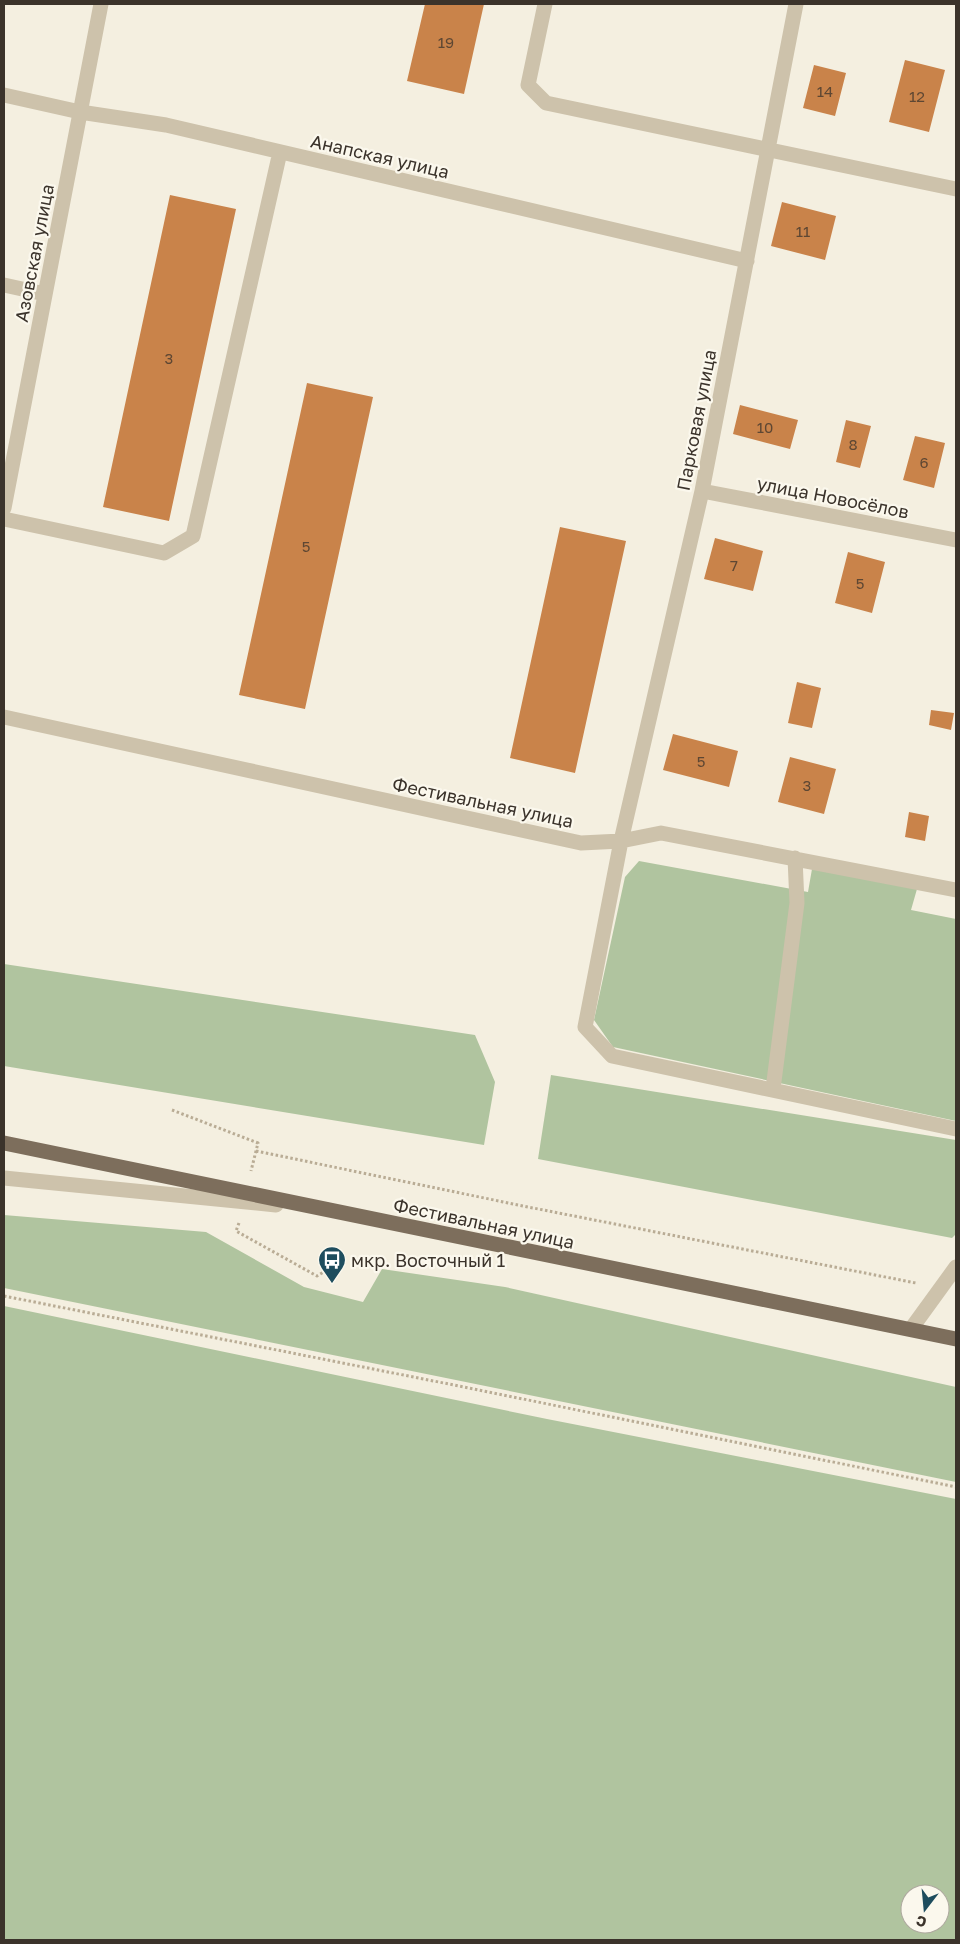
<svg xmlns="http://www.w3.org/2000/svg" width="960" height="1944" font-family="'Golos Text',sans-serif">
  <rect width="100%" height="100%" fill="#f4efe0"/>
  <path fill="#b0c49f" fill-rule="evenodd" d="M639 861 808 892 812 869 917 889 911 910 956 919V1121L613 1047 594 1020 625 877Z
    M4 964 475 1035 495 1082 484 1145 4 1066Z
    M551 1075 956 1140V1234L952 1238 538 1159Z
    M4 1215 206 1232 304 1287 363 1302 382 1269 505 1287 956 1387V1482L4 1288Z
    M4 1306 547 1419 956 1499V1940H4ZM910 1894H940V1924H910Z"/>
  <path fill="#c9834a" d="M425 4H484L464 94 407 81Z
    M905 60 945 70 929 132 889 122Z
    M814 65 846 73 835 116 803 108Z
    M170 195 236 209 169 521 103 507Z
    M782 202 836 216 825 260 771 246Z
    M307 383 373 397 305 709 239 695Z
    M740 405 798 420 790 449 733 434Z
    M846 420 871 426 860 468 836 462Z
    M915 436 945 443 934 488 903 480Z
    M560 527 626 541 575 773 510 758Z
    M715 538 763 551 753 591 704 579Z
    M848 552 885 562 872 613 835 603Z
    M797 682 821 688 812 728 788 723Z
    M931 710 954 713 951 730 929 725Z
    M673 734 738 751 729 787 663 770Z
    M790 757 836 769 824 814 778 802Z
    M909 812 929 816 925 841 905 837Z"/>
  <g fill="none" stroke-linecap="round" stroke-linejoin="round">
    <path stroke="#b9ac95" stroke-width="3" stroke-dasharray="2.5 2.5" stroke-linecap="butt" d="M172 1110 258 1143 251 1171
      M256 1151 528 1207 916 1283
      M239 1223 236 1231 317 1276 327 1270
      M4 1296 469 1388 956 1487"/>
    <path stroke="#cdc2ab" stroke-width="15" d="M545 4 528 85 546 103 956 189
      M796 4 702 491 621 841 585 1027 612 1056 956 1129
      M4 95 80 112 166 125 747 261
      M4 285 45 294
      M702 491 956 540
      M4 508 101 4
      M4 519 164 553 193 536 280 152
      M4 717 581 843 621 841 661 833 956 890
      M773 1089 797 903 795 858
      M4 1178 276 1205
      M911 1329 956 1267"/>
    <path stroke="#7d6e5c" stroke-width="15" d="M4 1143 956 1339"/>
  </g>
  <defs>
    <g id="bus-pin" transform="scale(1.4375)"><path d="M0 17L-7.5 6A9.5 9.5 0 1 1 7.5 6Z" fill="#1e4d5e" stroke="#fbf8ed"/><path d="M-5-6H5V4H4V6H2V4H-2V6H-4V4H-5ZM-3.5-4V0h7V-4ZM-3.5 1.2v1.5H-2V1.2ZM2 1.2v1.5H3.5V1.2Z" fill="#fff"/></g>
  </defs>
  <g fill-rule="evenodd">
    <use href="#bus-pin" x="332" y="1260"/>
  </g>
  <g text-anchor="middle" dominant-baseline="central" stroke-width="4.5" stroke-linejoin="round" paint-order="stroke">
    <g font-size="15" fill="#5e4733">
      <text x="446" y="42">19</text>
      <text x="825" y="91">14</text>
      <text x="917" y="96">12</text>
      <text x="803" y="231">11</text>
      <text x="169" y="358">3</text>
      <text x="765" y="427">10</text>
      <text x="853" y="444">8</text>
      <text x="924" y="462">6</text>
      <text x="306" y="546">5</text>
      <text x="734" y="565">7</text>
      <text x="860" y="583">5</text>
      <text x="701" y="761">5</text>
      <text x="807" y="785">3</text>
    </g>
    <g font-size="18" fill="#3b332b" stroke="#fbf8ed">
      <text transform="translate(380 156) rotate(13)">Анапская улица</text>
      <text transform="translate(34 253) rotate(-79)">Азовская улица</text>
      <text transform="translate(696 420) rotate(-79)">Парковая улица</text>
      <text transform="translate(833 497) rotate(11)">улица Новосёлов</text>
      <text transform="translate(483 802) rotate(12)">Фестивальная улица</text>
      <text transform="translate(484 1223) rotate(12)">Фестивальная улица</text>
    </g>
    <g font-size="18" fill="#3b332b" stroke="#fbf8ed" text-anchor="start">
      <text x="351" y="1260">мкр. Восточный 1</text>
    </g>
  </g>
  <rect width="960" height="1944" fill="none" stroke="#3b332b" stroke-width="10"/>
  <g transform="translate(925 1909) rotate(196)"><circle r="24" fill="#fbf8ed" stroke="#aea99f"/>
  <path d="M0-4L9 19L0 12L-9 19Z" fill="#1e4d5e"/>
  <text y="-8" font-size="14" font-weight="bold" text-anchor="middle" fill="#3b332b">С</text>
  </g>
</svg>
